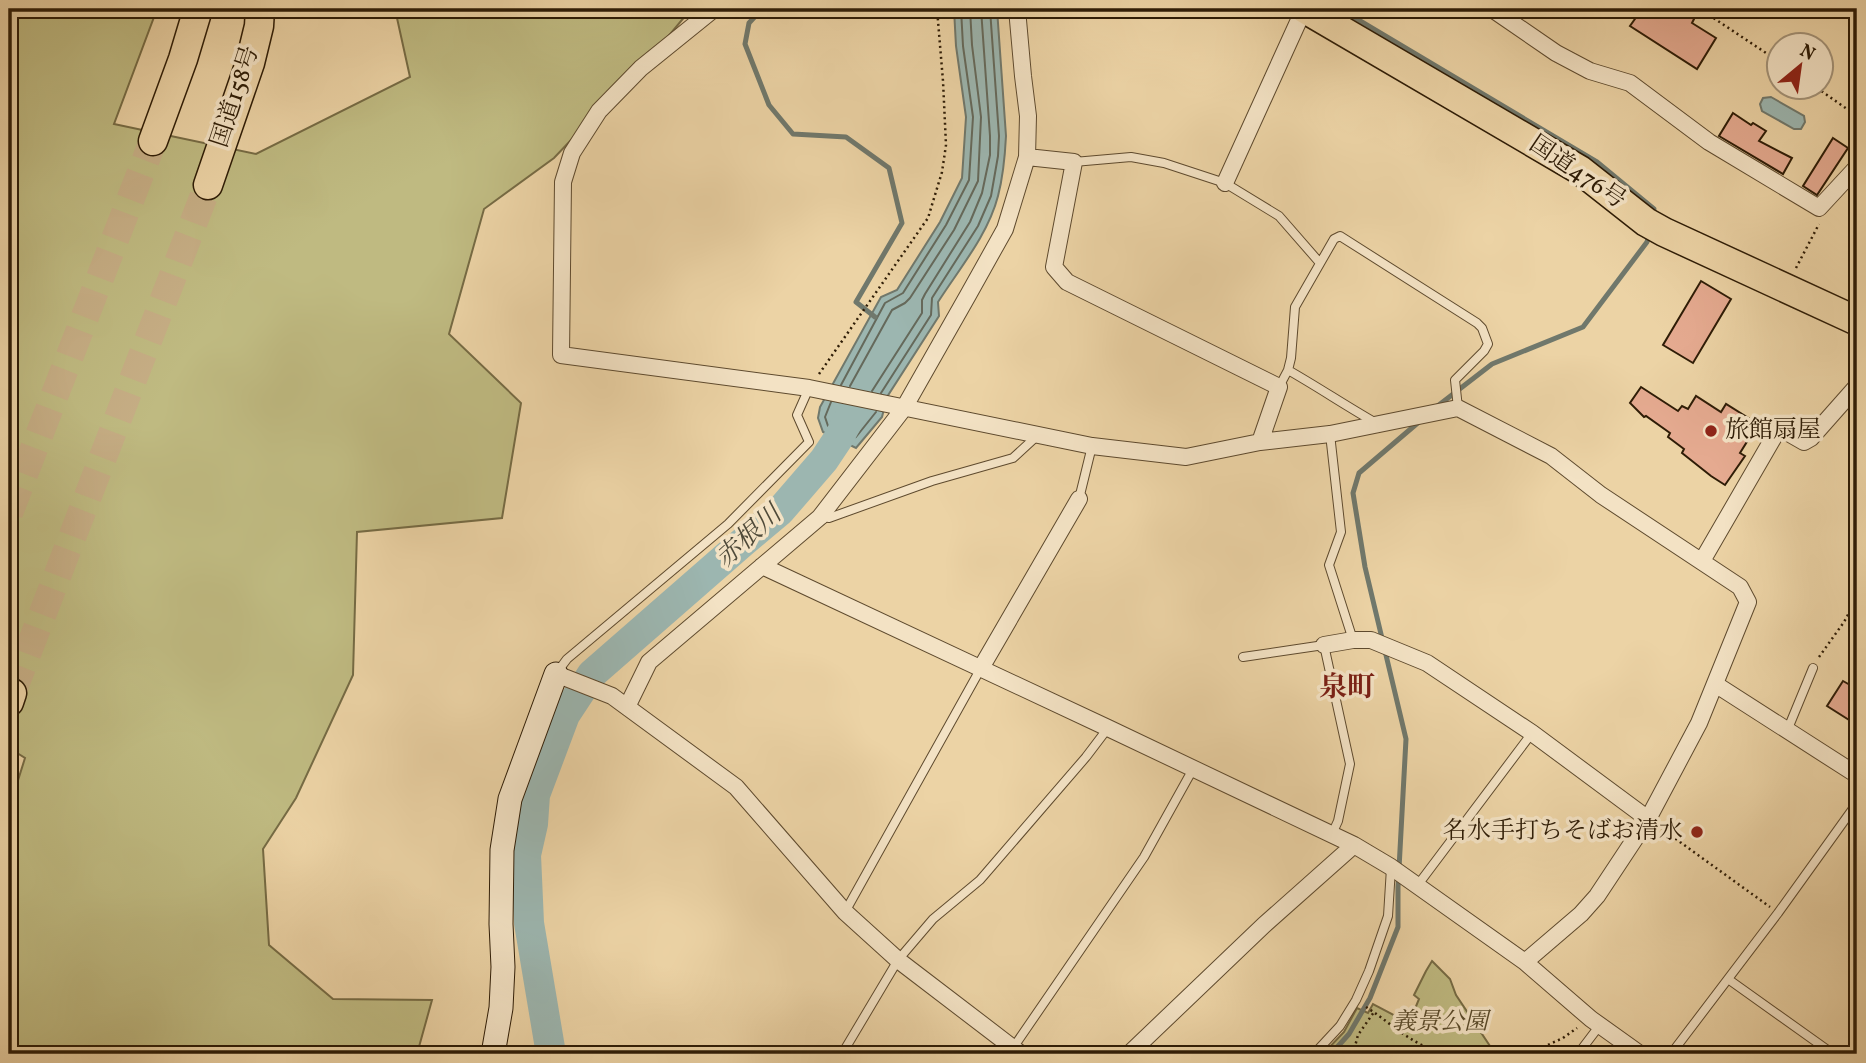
<svg xmlns="http://www.w3.org/2000/svg" width="1866" height="1063" font-family="Vollkorn,'Noto Serif JP',serif">
  <rect width="100%" height="100%" fill="#ecd3a5"/>
  <filter id="stains"><feTurbulence type="fractalNoise" baseFrequency=".00286" numOctaves="4"/><feColorMatrix values="0 0 0 0 .2 0 0 0 0 .09 0 0 0 0 .02 0 0 0 .5 -.17"/></filter>
  <radialGradient id="worn" r=".72"><stop offset=".6" stop-color="#630" stop-opacity="0"/><stop offset="1" stop-color="#630" stop-opacity=".3"/></radialGradient>
  <path fill="#bfba81" stroke="#766b44" stroke-width="2" d="M9 9H157L114 124 256 154 410 77 395 9H691L662 44 554 158 484 209 449 334 521 403 502 518 357 532 353 675 296 798 263 849 269 945 333 999 432 1000 417 1054H9V809L25 758 9 748Z
    M1432 961 1450 979 1456 995 1492 1049 1498 1053 1515 1054H1323L1344 1032 1357 1008 1368 1013 1373 1004 1405 1021H1410L1419 999 1414 995 1426 971Z"/>
  <path fill="#9cb6b0" stroke="#70786c" stroke-width="2" d="M954 9H997L1006 136C1005 156 1003 177 998 196 988 235 959 269 938 302L939 316 887 397 882 417 856 448 823 432 818 418 820 407 881 297 897 290 940 222 962 178 966 117 956 46Z
    M1771 97 1804 116 1805 122 1801 129H1794L1762 111 1760 104 1763 98Z"/>
  <g fill="none" stroke-linecap="round" stroke-linejoin="round">
    <path stroke="#65695b" stroke-width="2" d="M841 385 885 303 903 293 946 225 969 180 973 117 963 46 961 9
      M850 386 892 310 905 303 910 298 954 230 978 181 981 117 972 45 970 9
      M872 391 922 313V300L925 294 970 222 982 193 990 155V136L981 9
      M881 393 931 315 932 298 978 226 991 196 998 156 999 136 990 9
      M831 402 825 417 828 426 852 438 856 437 876 412"/>
    <path stroke="#70786c" stroke-width="5" d="M762 9 749 23 745 44 769 105 793 134 846 137 889 168 902 223 856 302 875 317
      M1340 9 1597 162 1654 209 1653 214
      M1435 408 1492 364 1583 327 1647 242 1649 234
      M1331 1054 1349 1034 1370 998 1398 927V887L1406 739 1365 567 1353 493 1359 473 1420 421"/>
    <path stroke="#9cb6b0" stroke-width="30" d="M551 1054 529 923 526 855 533 824 535 795 565 715 592 674 742 543 780 511 824 460 838 439 858 403"/>
  </g>
  <path fill="#e5aa90" stroke="#2e1c06" stroke-width="2" d="M1642 9H1670L1679 14 1681 11 1694 19 1692 23 1716 38 1697 69 1630 26Z
    M1733 113 1751 125 1753 123 1766 131 1759 141 1792 158 1783 174 1719 136Z
    M1833 138 1848 148 1817 195 1803 186Z
    M1701 281 1731 299 1693 363 1663 345Z
    M1641 387 1678 411 1682 406 1688 409 1696 396 1721 412 1726 404 1758 424 1740 453 1745 456 1725 485 1711 476 1682 453 1684 449 1668 437 1670 433 1646 416 1644 417 1630 403Z
    M1843 681 1857 689V725L1827 706Z"/>
  <g fill="none" stroke-linecap="round" stroke-linejoin="round">
    <path stroke="#c6ae85" stroke-width="28" stroke-dasharray="28 14" stroke-linecap="butt" d="M9 513 153 141
      M12 693 208 185"/>
    <g stroke="#5e4a2e" stroke-width="10">
      <path id="lane" d="M1074 162 1131 157 1164 163 1225 183 1279 216 1320 263
        M1288 370C1318 387 1346 406 1376 423
        M1279 387 1288 370 1291 358 1295 307 1334 239 1340 236 1477 323 1482 328 1488 344 1484 351 1455 380 1458 408
        M1330 434 1341 532 1329 565 1353 640
        M1079 499 1092 446
        M822 517 829 518 932 481 1013 458 1038 435
        M1243 657 1324 645 1350 764 1338 821 1332 834
        M558 671 567 659 728 524 809 442 797 415 809 388
        M1787 731 1813 668
        M1417 886 1532 733
        M845 912 981 668
        M1728 979 1829 1051 1840 1054
        M1013 1048 1144 857 1193 769
        M842 1054 898 960 933 919 980 880 1086 757 1108 728
        M1314 1054 1340 1026 1356 1000 1369 971 1388 916 1391 868
        M1578 1054 1600 1025
        M1671 1054 1778 913 1857 803
        M1853 1054 1857 1052"/>
    </g>
    <g stroke="#5e4a2e" stroke-width="18">
      <path id="street" d="M714 9 641 68 599 111 572 153 563 182 561 355 809 388 1092 446 1186 457 1260 442 1330 434 1458 408 1551 456 1601 495 1740 587 1748 602 1699 723 1648 819 1597 896 1581 914 1525 962
        M1492 9 1556 53 1590 71 1630 83 1709 142 1819 208 1857 167
        M1027 157 1074 162 1054 267 1067 282 1279 387 1260 442
        M1225 183 1304 9
        M1702 561 1775 435 1783 430 1804 442 1811 438 1857 386
        M762 566 1108 728 1354 845 1391 867 1525 962 1591 1019 1640 1054
        M1324 645 1353 640H1371L1427 663 1532 733 1648 819
        M981 668 1079 499
        M556 674 612 696 736 787 845 912 898 960 1021 1054
        M1715 684 1857 775
        M627 707 649 662 820 517 904 408 967 297 1005 229 1027 157 1028 116 1023 76 1017 9
        M1129 1054 1264 925 1354 845"/>
    </g>
    <g stroke="#2e1c06" stroke-width="25">
      <path id="secondary" d="M493 1054 501 1008 503 967 501 924 502 850 510 799 556 674"/>
    </g>
    <g stroke="#2e1c06" stroke-width="31">
      <path id="highway" d="M1305 9 1580 170 1646 222 1664 232 1857 321
        M153 141 183 59 198 9
        M208 185 250 63 259 26 260 9
        M9 702 12 693"/>
    </g>
    <path stroke="#2e1c06" stroke-width="2.5" stroke-dasharray="2 3.5" stroke-linecap="butt" d="M1700 9 1778 61
      M1817 88 1857 116
      M1796 268 1819 224
      M819 374 928 218 942 172 946 145 943 81 937 9
      M1819 657 1844 622 1857 598
      M1662 829 1770 907
      M1366 1007C1388 1021 1409 1042 1434 1050 1443 1053 1453 1053 1462 1054
      M137 1054 138 1047
      M1353 1054 1358 1035 1374 1012
      M1420 1054 1421 1044
      M1528 1054 1563 1038 1577 1028"/>
    <use href="#lane" stroke="#f3e2c4" stroke-width="8"/>
    <use href="#street" stroke="#f3e2c4" stroke-width="16"/>
    <use href="#secondary" stroke="#f3e2c4" stroke-width="23"/>
    <use href="#highway" stroke="#ecd3a5" stroke-width="28"/>
  </g>
  <g fill="#8f2418" stroke="#f3e2c4" stroke-width="2.5">
    <circle cx="1711" cy="431" r="7"/>
    <circle cx="1697" cy="832" r="7"/>
  </g>
  <g text-anchor="middle" dominant-baseline="central" stroke-width="7" stroke-linejoin="round" paint-order="stroke">
    <g font-size="24" fill="#2e1c06" stroke="#f3e2c4">
      <text transform="translate(236 97) rotate(-72)">国道158号</text>
      <text transform="translate(1577 173) rotate(34)">国道476号</text>
    </g>
    <g font-size="24" fill="#2e1c06" stroke="#f3e2c4" text-anchor="start">
      <text x="1725" y="431">旅館扇屋</text>
      <text x="1683" y="832" text-anchor="end">名水手打ちそばお清水</text>
    </g>
    <g font-size="24" font-style="italic" fill="#5a4b2b" stroke="#f3e2c4">
      <text x="1440" y="1023">義景公園</text>
    </g>
    <g font-size="26" font-style="italic" fill="#4f4a39" stroke="#f3e2c4">
      <text transform="translate(749 537) rotate(-42)">赤根川</text>
    </g>
    <g font-size="28" font-weight="bold" fill="#7a1f14" stroke="#f3e2c4">
      <text x="1347" y="688">泉町</text>
    </g>
  </g>
  <rect width="1866" height="1063" fill="none" stroke="#ecd3a5" stroke-width="35"/>
  <rect x="10" y="10" width="1845" height="1042" fill="none" stroke="#2e1c06" stroke-width="3.5"/>
  <rect x="18" y="18" width="1831" height="1028" fill="none" stroke="#2e1c06" stroke-width="2"/>
  <g transform="translate(1800 66) rotate(29)"><circle r="33" fill="#f3e2c4" stroke="#a49378" stroke-width="2"/>
  <path d="M0-5L12 26L0 18L-12 26Z" fill="#8f2418"/>
  <text y="-10" font-size="19" font-weight="bold" text-anchor="middle" fill="#2e1c06">N</text>
  </g>
  <rect width="100%" height="100%" filter="url(#stains)"/>
  <rect width="100%" height="100%" fill="url(#worn)"/>
</svg>
